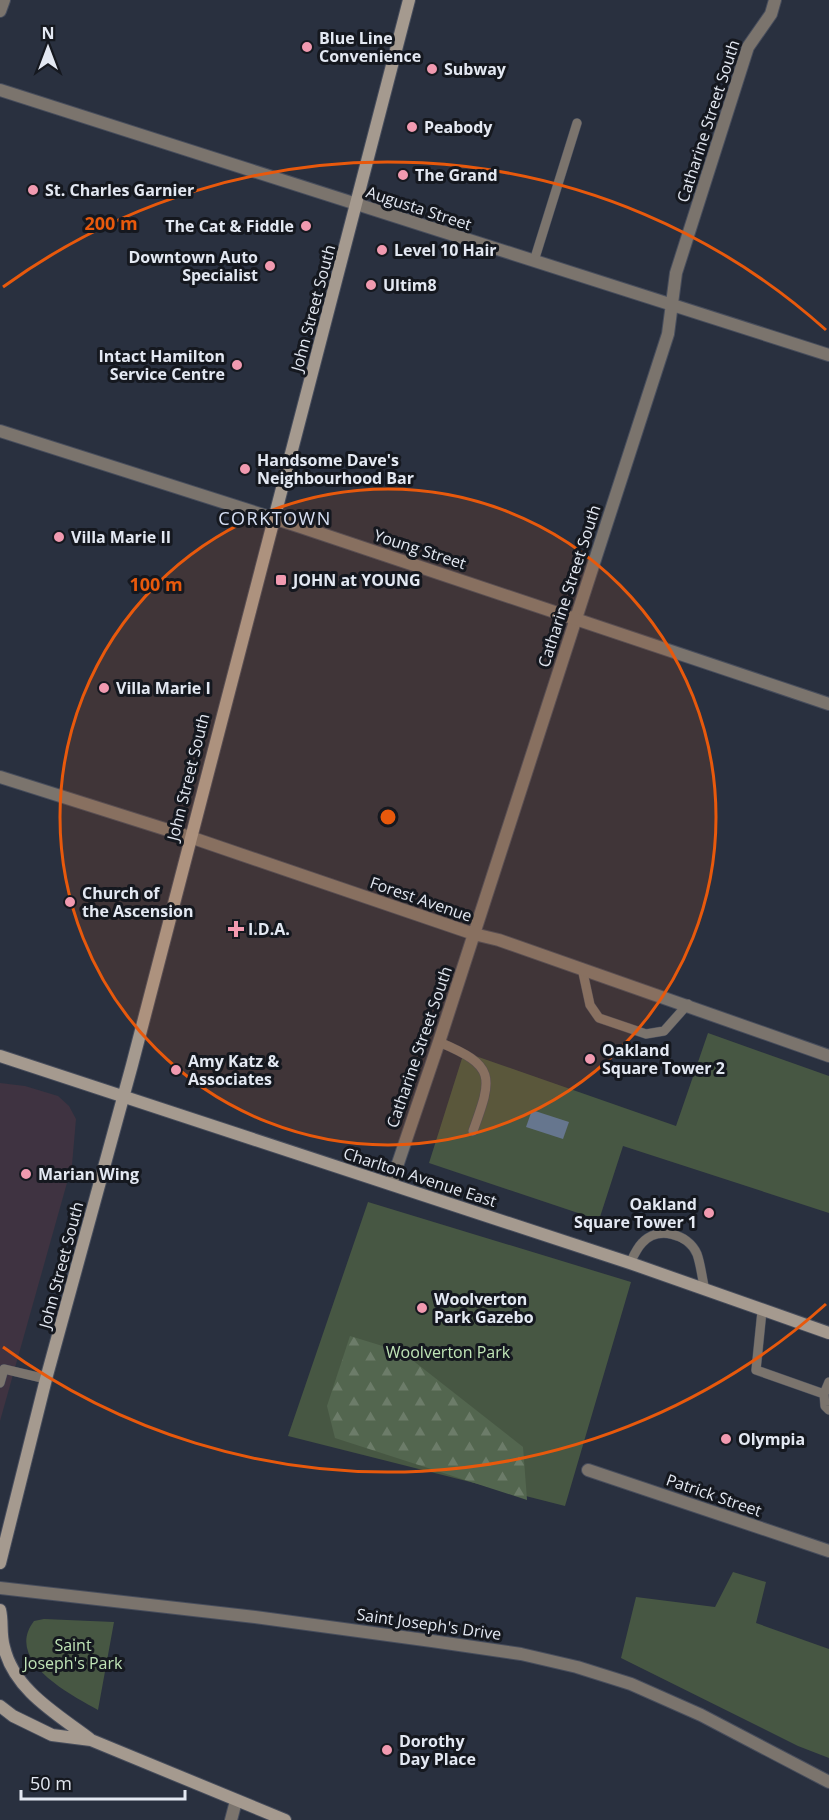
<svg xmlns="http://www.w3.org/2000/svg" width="829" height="1820" font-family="'Open Sans',sans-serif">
  <defs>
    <pattern id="forest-firs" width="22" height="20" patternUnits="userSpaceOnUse" patternTransform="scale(1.5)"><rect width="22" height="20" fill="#53664f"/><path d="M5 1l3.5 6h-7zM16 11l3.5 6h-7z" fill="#6c7c69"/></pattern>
  </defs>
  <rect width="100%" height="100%" fill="#29303f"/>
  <path fill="#3f3341" d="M0 1083 25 1086 58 1096 69 1106 76 1119 72 1165 0 1421Z"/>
  <path fill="#475743" d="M708 1033 829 1076V1213L623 1146 599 1220 429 1163 464 1052 676 1126Z
    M368 1202 631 1282 565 1506 288 1436Z
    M733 1572 766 1582 756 1623 829 1649V1758L798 1746 621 1658 636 1597 715 1607Z
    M44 1619 114 1622 98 1710C69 1694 4 1660 34 1621Z"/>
  <path fill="url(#forest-firs)" d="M350 1336 402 1352 523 1447 527 1500 335 1438 327 1406Z"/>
  <path fill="#66768e" d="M532 1110 569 1122 563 1139 526 1127Z"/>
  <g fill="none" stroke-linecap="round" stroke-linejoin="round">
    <g stroke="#474d5c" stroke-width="10">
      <path id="service" d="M534 261 577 123
        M582 968 590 1005 599 1018 646 1034 664 1031 688 1004
        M439 1042C496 1066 493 1076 473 1131
        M630 1263C633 1257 637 1248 642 1243 657 1226 688 1233 697 1254 701 1265 702 1279 705 1290
        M762 1311 756 1370 824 1394
        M829 1382 824 1394 825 1406 829 1410
        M0 1383 4 1369 46 1379"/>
    </g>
    <g stroke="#474d5c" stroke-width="14">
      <path id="minor" d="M0 11 4 0
        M0 90 829 355
        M0 777 190 837 474 934 499 940 829 1056
        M391 1184 439 1042 668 334 676 273 748 47 771 14 775 0
        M588 1470 829 1551
        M0 1588 255 1617 432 1641 521 1654 577 1667 631 1684 701 1715 829 1782
        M231 1820 236 1801"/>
    </g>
    <g stroke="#474d5c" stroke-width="14">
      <path id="tertiary" d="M0 431 301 527 829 704"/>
    </g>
    <g stroke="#474d5c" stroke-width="14">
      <path id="secondary" d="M0 1056 630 1263 829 1333
        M0 1563 46 1379 132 1065 409 0
        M0 1610C3 1622 0 1634 4 1647 14 1690 57 1714 90 1739
        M0 1706 13 1716 52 1735 91 1740 285 1820"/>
    </g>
    <use href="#service" stroke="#7b746d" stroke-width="9"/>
    <use href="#minor" stroke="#7b746d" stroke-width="12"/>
    <use href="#tertiary" stroke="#7b746d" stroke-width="12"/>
    <use href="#secondary" stroke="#a59a8f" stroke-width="12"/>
  </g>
  <circle cx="388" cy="817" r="328" fill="#e8590c" fill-opacity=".12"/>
  <g fill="none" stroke="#e8590c" stroke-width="3">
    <circle cx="388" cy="817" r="328"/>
    <path d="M826 1304A655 655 0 0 1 3 1347M3 287A655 655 0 0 1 826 330"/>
  </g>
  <g fill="#f19ab0" stroke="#15181f" stroke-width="2">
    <circle cx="307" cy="47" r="6"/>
    <circle cx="432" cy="69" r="6"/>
    <circle cx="412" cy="127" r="6"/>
    <circle cx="403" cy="175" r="6"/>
    <circle cx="33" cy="190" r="6"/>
    <circle cx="306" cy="226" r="6"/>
    <circle cx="382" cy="250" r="6"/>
    <circle cx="270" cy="266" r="6"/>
    <circle cx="371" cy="285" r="6"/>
    <circle cx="237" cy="365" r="6"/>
    <circle cx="245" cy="469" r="6"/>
    <circle cx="59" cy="537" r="6"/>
    <rect x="275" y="574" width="12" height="12" rx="3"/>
    <circle cx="104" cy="688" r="6"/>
    <circle cx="70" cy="902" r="6"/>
    <path d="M233 920h6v6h6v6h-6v6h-6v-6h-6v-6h6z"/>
    <circle cx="590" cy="1059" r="6"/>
    <circle cx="176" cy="1070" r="6"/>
    <circle cx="26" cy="1174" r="6"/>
    <circle cx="709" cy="1213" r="6"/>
    <circle cx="422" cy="1308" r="6"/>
    <circle cx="726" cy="1439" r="6"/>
    <circle cx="387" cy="1750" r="6"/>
  </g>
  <g text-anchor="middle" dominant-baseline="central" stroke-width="6" stroke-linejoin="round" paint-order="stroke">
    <g font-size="16" font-weight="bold" fill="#e3e8f2" stroke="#15181f" text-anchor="start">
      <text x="319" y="38">Blue Line<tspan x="319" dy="18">Convenience</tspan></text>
      <text x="444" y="69">Subway</text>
      <text x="424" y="127">Peabody</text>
      <text x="415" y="175">The Grand</text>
      <text x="45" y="190">St. Charles Garnier</text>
      <text x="294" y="226" text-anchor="end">The Cat &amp; Fiddle</text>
      <text x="394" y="250">Level 10 Hair</text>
      <text x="258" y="257" text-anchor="end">Downtown Auto<tspan x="258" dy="18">Specialist</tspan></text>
      <text x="383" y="285">Ultim8</text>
      <text x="225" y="356" text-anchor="end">Intact Hamilton<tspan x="225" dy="18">Service Centre</tspan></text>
      <text x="257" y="460">Handsome Dave's<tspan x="257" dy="18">Neighbourhood Bar</tspan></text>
      <text x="71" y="537">Villa Marie II</text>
      <text x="293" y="580">JOHN at YOUNG</text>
      <text x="116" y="688">Villa Marie I</text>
      <text x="82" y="893">Church of<tspan x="82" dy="18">the Ascension</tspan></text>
      <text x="248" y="929">I.D.A.</text>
      <text x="602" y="1050">Oakland<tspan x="602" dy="18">Square Tower 2</tspan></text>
      <text x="188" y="1061">Amy Katz &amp;<tspan x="188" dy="18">Associates</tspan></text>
      <text x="38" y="1174">Marian Wing</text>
      <text x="697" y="1204" text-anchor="end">Oakland<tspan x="697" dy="18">Square Tower 1</tspan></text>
      <text x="434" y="1299">Woolverton<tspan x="434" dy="18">Park Gazebo</tspan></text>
      <text x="738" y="1439">Olympia</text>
      <text x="399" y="1741">Dorothy<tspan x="399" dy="18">Day Place</tspan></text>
    </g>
    <g font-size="16" fill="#e3e8f2" stroke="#15181f">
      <text transform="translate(708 121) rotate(-72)">Catharine Street South</text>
      <text transform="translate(419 208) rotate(18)">Augusta Street</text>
      <text transform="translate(313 308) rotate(-75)">John Street South</text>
      <text transform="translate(420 549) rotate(18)">Young Street</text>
      <text transform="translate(569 586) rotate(-72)">Catharine Street South</text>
      <text transform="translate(188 777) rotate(-76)">John Street South</text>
      <text transform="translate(421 899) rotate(19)">Forest Avenue</text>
      <text transform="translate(419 1047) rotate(-71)">Catharine Street South</text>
      <text transform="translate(420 1177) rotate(18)">Charlton Avenue East</text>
      <text transform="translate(61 1265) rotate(-75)">John Street South</text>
      <text transform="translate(714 1495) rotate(19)">Patrick Street</text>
      <text transform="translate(429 1624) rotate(8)">Saint Joseph's Drive</text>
    </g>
    <g font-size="16" fill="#c0e5b7" stroke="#15181f">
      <text x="448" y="1352">Woolverton Park</text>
      <text x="73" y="1645">Saint<tspan x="73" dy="18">Joseph's Park</tspan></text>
    </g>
    <g font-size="18" letter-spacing="1.5" fill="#d8e1f6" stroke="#15181f">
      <text x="275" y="518">CORKTOWN</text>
    </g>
  </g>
  <circle cx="388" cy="817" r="9" fill="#e8590c" stroke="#15181f" stroke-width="3"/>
  <g font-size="18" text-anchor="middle" font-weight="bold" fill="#e8590c" stroke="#15181f" stroke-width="6" stroke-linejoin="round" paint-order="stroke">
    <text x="111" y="230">200 m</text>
    <text x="156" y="591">100 m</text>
  </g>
  <g transform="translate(48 48)" stroke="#15181f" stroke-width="4.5" paint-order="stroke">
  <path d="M0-4.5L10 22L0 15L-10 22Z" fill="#e3e8f2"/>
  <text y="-9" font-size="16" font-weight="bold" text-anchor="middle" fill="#e3e8f2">N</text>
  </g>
  <path d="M21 1790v9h164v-9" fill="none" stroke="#e3e8f2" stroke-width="3"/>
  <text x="30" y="1790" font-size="18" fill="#e3e8f2" stroke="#15181f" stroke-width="4.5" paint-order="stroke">50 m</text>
</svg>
